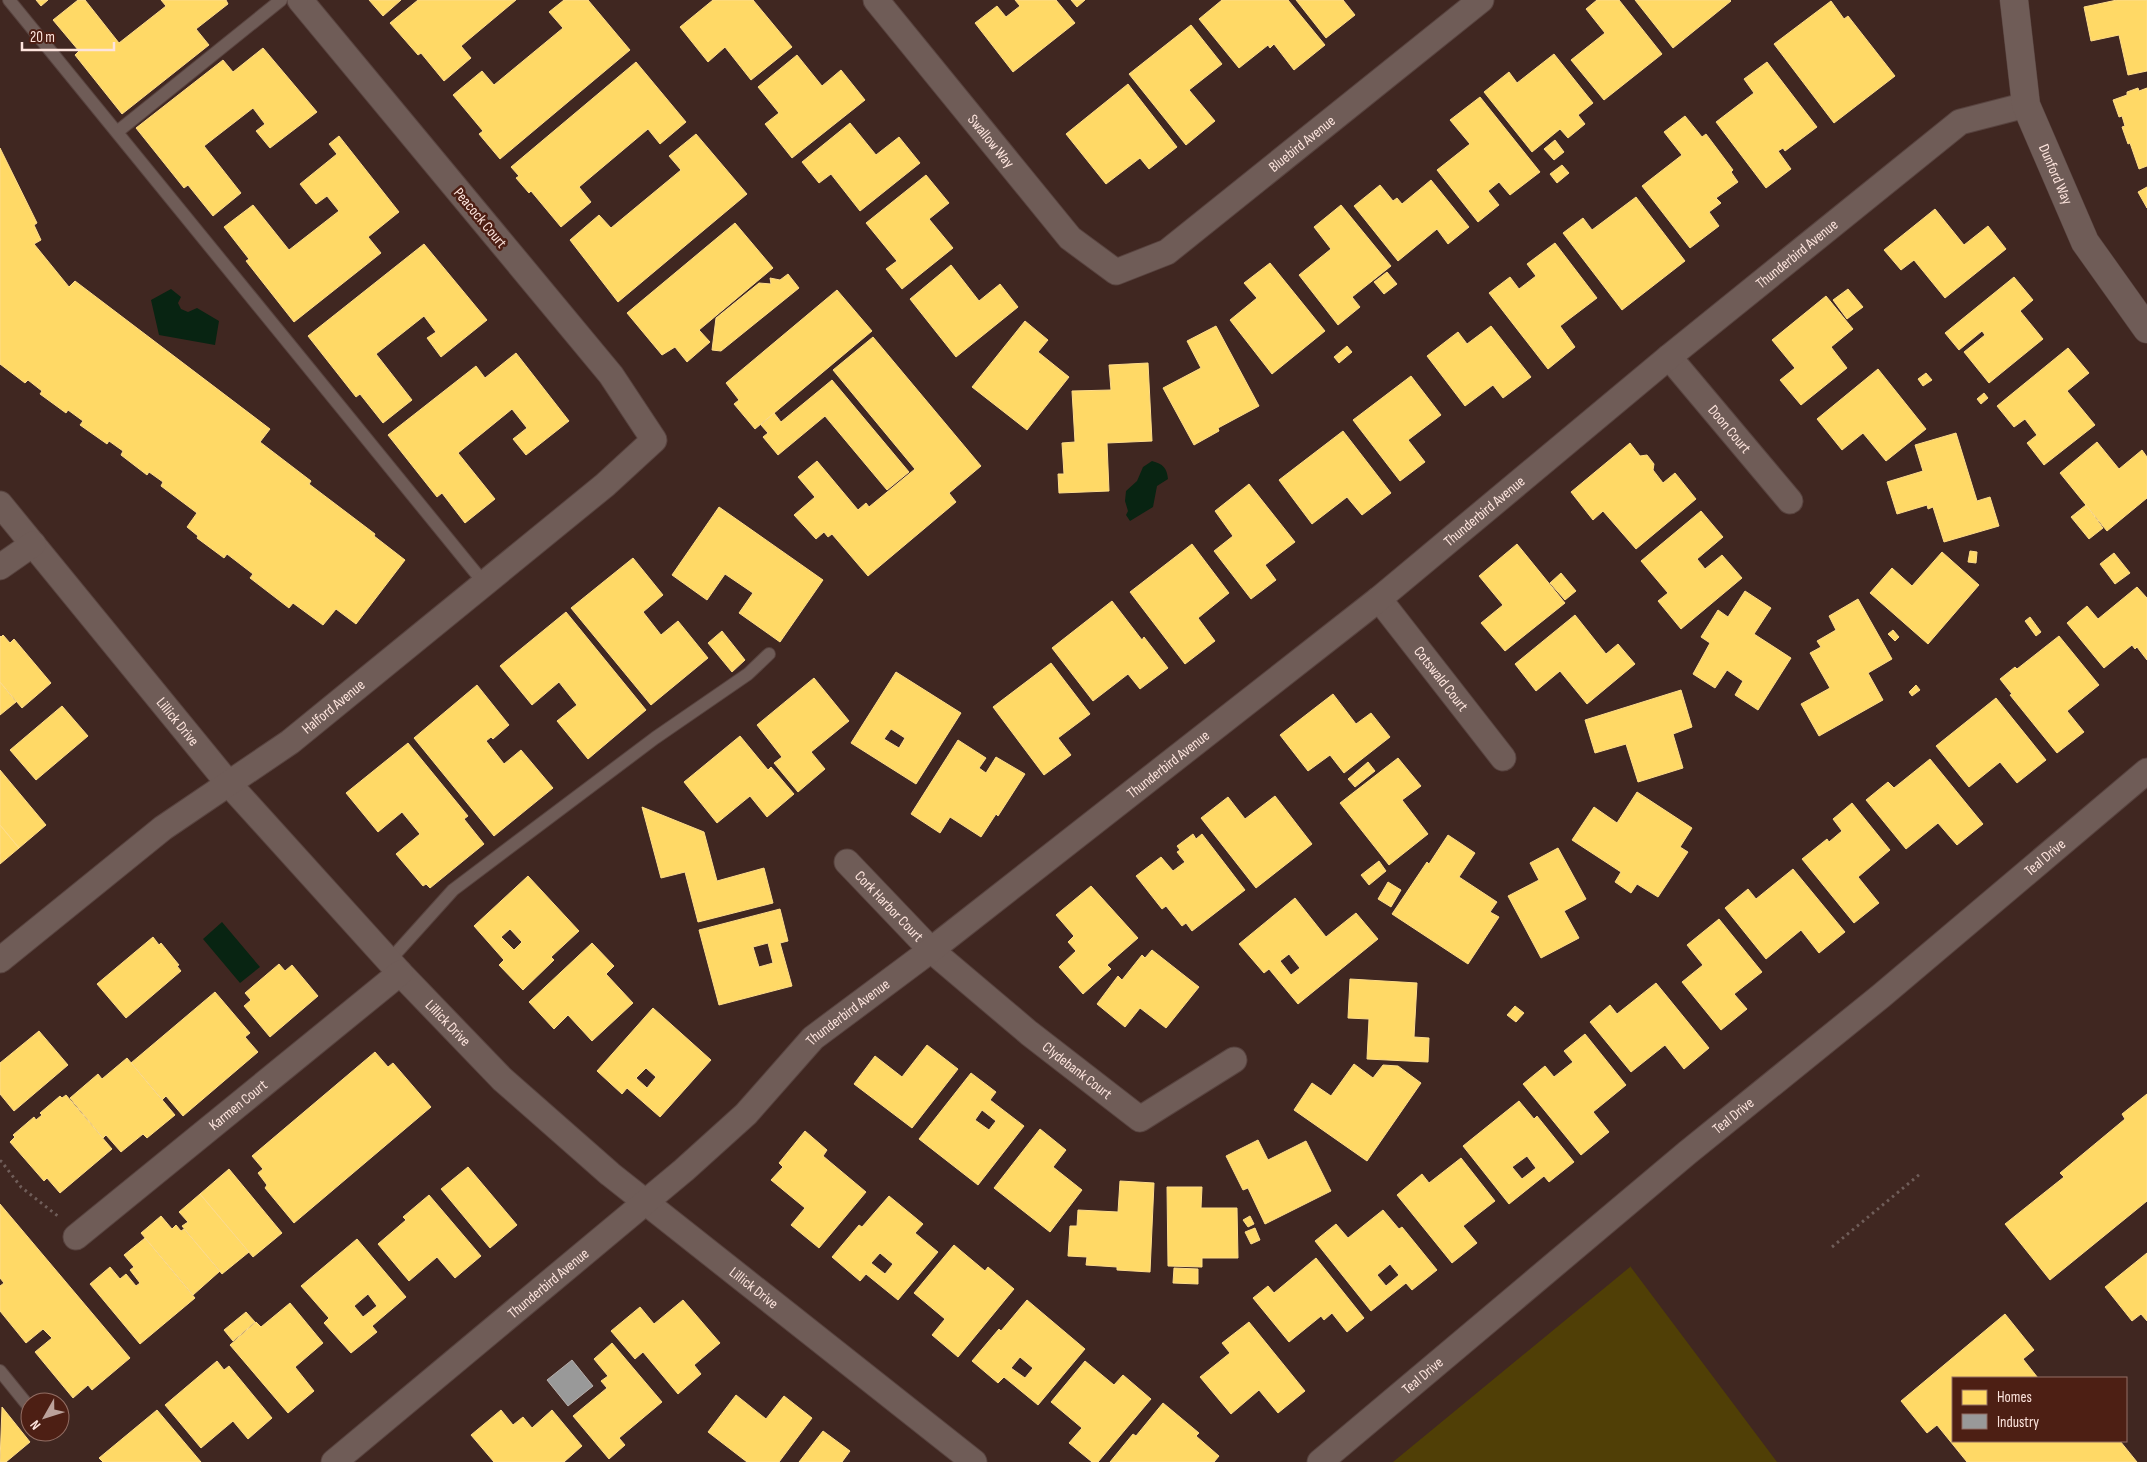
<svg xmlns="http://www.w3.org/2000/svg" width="2147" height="1462" font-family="'Sofia Sans Condensed',sans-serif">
  <rect width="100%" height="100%" fill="#402721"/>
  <path fill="#503f06" d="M1630 1266 1777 1462H1393L1630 1267Z"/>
  <path fill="#082412" d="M171 289 181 297 178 303 181 309 188 312 197 308 219 321 215 345 159 335 151 300Z
    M1152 461C1163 464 1167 468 1168 479L1157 486 1153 507 1130 521 1126 515 1128 511 1125 501 1126 491 1137 481 1143 467Z
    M222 922 260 967 240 983 203 939Z"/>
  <path fill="#ffd966" stroke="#fedc8a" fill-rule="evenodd" d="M36 0H48L41 6Z
    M78 0H85L119 43 166 6 161 0H226L228 4 196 29 209 45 122 114 75 55 79 51 53 20Z
    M369 0H401L383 16Z
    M418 0H516L461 46 471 58 444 81 421 53 418 55 390 23Z
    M564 0H588L630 50 500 159 479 134 483 131 453 95 482 71 494 85 563 28 549 12Z
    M713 0H753L792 47 751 80 725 47 708 62 680 27Z
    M1015 0H1056L1075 23 1013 72 975 23 997 6 1006 17 1020 6Z
    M1071 0H1085L1077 7Z
    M1222 0H1288L1325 45 1294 70 1274 44 1270 48 1268 45 1239 68 1199 19Z
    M1296 0H1343L1355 15 1326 38Z
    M1597 0H1619L1662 54 1604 100 1571 60 1605 33 1586 9Z
    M1635 0H1730L1731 1 1673 48Z
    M2117 0H2147V71L2128 75 2119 35 2091 41 2084 7Z
    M1831 1 1844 19 1848 16 1895 76 1834 123 1774 44Z
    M1191 25 1222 64 1189 90 1215 121 1186 145 1129 74Z
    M263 48 317 112 270 148 256 131 265 124 253 108 204 146 241 193 213 216 188 185 184 188 136 128 223 60 233 72Z
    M1554 54 1593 103 1578 115 1585 124 1568 138 1560 129 1532 152 1484 92 1509 72 1517 83Z
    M797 55 822 86 841 70 865 100 792 158 765 124 779 113 758 87Z
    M636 62 686 122 660 144 648 129 579 187 591 202 561 227 531 191 529 193 516 178 519 176 511 167Z
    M1767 62 1817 127 1785 151 1783 148 1778 151 1791 169 1766 188 1716 122 1754 93 1744 79Z
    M1128 84 1177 147 1149 169 1140 158 1106 184 1066 134Z
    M2138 88 2139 91 2147 88V166L2139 169 2130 143 2128 144 2122 127 2125 126 2122 116 2119 117 2113 100 2127 95V92Z
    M1480 97 1540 172 1510 195 1499 182 1488 191 1499 205 1478 222 1437 170 1470 144 1450 120Z
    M1685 116 1702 137 1706 134 1733 170 1731 172 1738 182 1716 198 1721 203 1709 212 1719 226 1690 248 1642 186 1682 155 1664 132Z
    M850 123 876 155 899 137 920 163 860 211 831 174 819 183 802 162Z
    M696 134 747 194 618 302 570 240 599 215 611 228 681 170 669 156Z
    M339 136 399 212 368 237 381 253 294 322 246 261 249 259 224 227 253 205 289 250 339 211 327 196 316 204 300 184 337 154 329 144Z
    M1555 140 1564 152 1554 160 1544 149Z
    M0 148 37 223 34 225 41 240 34 244 69 287 75 281 270 429 260 442 311 481 309 484 375 534 374 536 405 560 356 624 336 609 323 625 293 603 289 608 250 578 253 574 227 554 224 558 197 538 198 536 187 527 197 513 161 486 163 482 149 472 147 475 121 455 123 451 109 441 107 444 80 425 83 421 68 410 66 413 40 394 42 391 28 380 25 383 0 364Z
    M1562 165 1569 173 1557 183 1550 174Z
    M926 175 949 203 929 219 953 248 902 289 886 269 897 261 866 223Z
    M1431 180 1469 227 1448 244 1437 229 1398 261 1354 206 1380 185 1393 201 1397 198 1402 204Z
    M2147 187V208L2138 192Z
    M1636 197 1685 261 1622 310 1563 233 1583 218 1592 230Z
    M1341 205 1391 266 1352 297 1360 307 1338 325 1299 275 1331 249 1314 227Z
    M1935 209 1964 245 1988 226 2006 249 1945 298 1914 260 1901 270 1884 250Z
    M735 223 773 268 699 330 710 342 687 362 675 347 662 355 627 313Z
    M1555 243 1597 298 1560 326 1575 347 1548 369 1489 293 1510 277 1519 289 1536 276 1527 264Z
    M424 244 487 320 441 357 427 338 436 332 424 316 376 354 412 400 383 423 360 394 356 397 308 336Z
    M1270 263 1325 331 1272 374 1230 320 1257 298 1244 283Z
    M951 265 979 301 1000 284 1018 307 956 357 910 299Z
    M1387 272 1397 284 1384 294 1374 282Z
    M788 274 799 288 721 351 712 350 716 318 759 283 771 284 770 278 780 280Z
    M2014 277 2033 300 2020 311 2043 339 1989 383 1964 352 1985 335 1982 331 1959 350 1945 333Z
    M1848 289 1863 307 1847 319 1833 300Z
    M837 290 872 331 755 429 734 404 739 400 726 383Z
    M1826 296 1853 329 1831 347 1847 368 1801 405 1780 380 1795 368 1772 340Z
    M1025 321 1048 340 1038 352 1069 377 1027 430 972 387Z
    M1216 326 1259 406 1218 428 1219 431 1194 445 1163 388 1201 368 1187 341Z
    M1491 326 1531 377 1503 398 1493 385 1465 406 1427 356 1458 332 1467 344Z
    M873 337 981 466 949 493 956 502 868 576 832 534 828 537 824 532 816 539 794 515 815 497 798 477 817 461 858 510 866 503 869 507 915 469 833 370Z
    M1347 346 1352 352 1339 363 1334 357Z
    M2068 348 2089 373 2067 391 2095 425 2044 465 2027 443 2037 435 2025 419 2014 427 1997 406Z
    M516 353 569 421 526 455 513 439 527 428 512 409 458 453 495 499 465 523 442 493 437 497 388 435 476 366 485 378Z
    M1148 363 1152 441 1107 443 1109 491 1059 493 1058 474H1064L1062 443 1075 442 1072 391 1111 390 1109 365Z
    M1878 369 1926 429 1886 461 1863 433 1842 450 1817 419Z
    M1926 373 1932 380 1923 386 1918 379Z
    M1411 376 1441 415 1408 440 1425 462 1400 481 1353 420Z
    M832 380 909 472 887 490 825 416 778 455 763 437 768 433 761 425 774 413 781 422Z
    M1984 393 1988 398 1981 404 1977 399Z
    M1343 431 1391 493 1362 515 1347 497 1312 524 1279 480Z
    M1956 433 1977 501 1990 497 1999 526 1944 542 1933 507 1928 509 1927 505 1897 514 1887 482 1923 471 1915 445Z
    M2097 442 2119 469 2142 450 2147 457V498L2107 531 2060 473Z
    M1630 443 1640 456 1647 455 1654 464 1653 470 1663 483 1675 473 1696 499 1636 549 1603 511 1593 520 1571 492Z
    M1249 484 1295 542 1265 565 1276 580 1251 599 1214 551 1233 536 1215 511Z
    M2086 505 2103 528 2089 539 2071 517Z
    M719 507 823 580 780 642 739 613 753 593 725 574 707 600 672 575Z
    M1701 511 1723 537 1697 559 1705 569 1722 555 1742 578 1681 629 1658 601 1668 593 1641 561Z
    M1192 544 1229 593 1198 618 1215 641 1185 664 1130 592Z
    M1517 544 1565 603 1505 651 1481 623 1503 605 1479 576Z
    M1970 551 1977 552 1976 563 1968 562Z
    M1942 552 1979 585 1928 644 1870 593 1892 568 1912 586Z
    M2114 553 2130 573 2115 584 2100 564Z
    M633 558 663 595 643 612 661 635 678 621 708 658 651 705 571 608Z
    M1561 573 1576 591 1565 600 1550 583Z
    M2137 587 2147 598V660L2137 647 2135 649 2132 645 2104 668 2067 623 2087 606 2098 619Z
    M1745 591 1771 608 1754 634 1791 658 1758 710 1735 695 1743 681 1727 670 1715 688 1693 674 1710 643 1701 637 1718 610 1728 617Z
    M1858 599 1892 659 1868 673 1883 700 1819 736 1801 704 1830 688 1810 653 1821 647 1817 641 1836 630 1829 616Z
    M1112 601 1142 640 1144 637 1168 668 1140 689 1128 674 1093 701 1052 648Z
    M566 612 646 710 588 759 557 721 577 705 559 682 532 705 500 666Z
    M1575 615 1606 654 1618 644 1635 664 1587 704 1560 671 1536 691 1515 664Z
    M2030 617 2041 632 2036 636 2025 621Z
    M1893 630 1899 637 1895 641 1888 634Z
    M722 631 745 660 732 672 708 643Z
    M3 635 10 643 14 639 51 683 22 708 0 682V636L1 637Z
    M2059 636 2099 685 2067 711 2084 732 2057 753 2010 695 2012 694 2000 679 2015 667 2017 669Z
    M1051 663 1090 714 1058 738 1071 755 1044 775 993 707Z
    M896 672 961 713 916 784 851 743ZM891 729 905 738 899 748 884 739Z
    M814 678 849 721 811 752 825 769 798 792 774 763 782 757 757 725Z
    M0 682 16 702 0 715Z
    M477 685 509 725 493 739 491 737 486 741 504 764 521 750 553 788 494 836 414 738Z
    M1916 685 1920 690 1912 696 1909 692Z
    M1681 690 1692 727 1673 734 1683 768 1638 782 1626 744 1595 753 1585 720Z
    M1333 694 1356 724 1371 713 1390 737 1344 773 1330 755 1308 771 1280 735Z
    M1996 698 2046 760 2017 783 2000 762 1969 787 1936 746Z
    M62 706 88 736 36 780 10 750Z
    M740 736 768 770 771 767 794 794 767 817 750 796 717 823 684 782Z
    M958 740 986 758 979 768 986 773 996 757 1025 774 998 816 996 814 981 837 950 817 940 833 911 814Z
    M408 743 468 816 464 819 484 844 430 888 426 884 423 886 396 854 420 834 402 812 378 832 346 793Z
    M1398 758 1421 786 1402 800 1428 834 1389 865 1340 803Z
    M1930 759 1983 824 1957 845 1938 823 1906 849 1866 800 1888 782 1894 788Z
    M1368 762 1375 771 1355 787 1348 779Z
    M0 770 46 825 19 848 0 825Z
    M1637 792 1692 828 1680 847 1688 852 1658 897 1637 884 1631 893 1615 882 1621 872 1572 840 1594 807 1617 823Z
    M1275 796 1312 844 1256 888 1201 818 1228 797 1245 819Z
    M1852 803 1890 850 1858 877 1879 903 1854 923 1802 859 1827 839 1829 842 1842 831 1833 819Z
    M642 807 704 832 717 881 764 868 773 903 698 922 685 872 661 878Z
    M0 825 19 848 0 864Z
    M1193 834 1196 839 1202 834 1245 890 1192 931 1186 923 1182 926 1166 906 1162 909 1136 876 1161 857 1173 871 1185 862 1177 852 1180 850 1177 846Z
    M1448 835 1475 853 1459 877 1497 902 1490 912 1499 917 1468 964 1392 914 1427 862 1429 864Z
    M1558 848 1586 899 1564 911 1579 938 1541 958 1508 896 1539 880 1530 863Z
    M1379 861 1386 871 1369 885 1361 875Z
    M1793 869 1845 932 1819 953 1801 930 1766 959 1725 908 1748 889 1756 899Z
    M528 876 579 931 551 957 554 960 523 990 499 965 504 960 474 926ZM510 929 522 942 514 950 501 937Z
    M1388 882 1401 890 1391 907 1378 899Z
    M1091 886 1138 938 1107 965 1111 969 1083 994 1059 967 1076 951 1068 942 1074 936 1056 915Z
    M1295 898 1326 937 1356 913 1378 939 1298 1004 1269 969 1264 973 1239 944ZM1289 954 1300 968 1291 975 1280 961Z
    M780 909 788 941 780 943 792 986 719 1005 699 930ZM768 943 773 963 759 967 753 947Z
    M1719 919 1762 972 1734 994 1747 1009 1721 1030 1682 982 1703 965 1687 945Z
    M153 937 159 945 161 943 179 965 177 966 181 971 126 1018 97 984Z
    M592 943 614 966 606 974 633 1003 592 1041 568 1015 554 1029 529 1002Z
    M1152 950 1199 987 1166 1028 1140 1008 1125 1027 1097 1004 1118 976 1122 980 1142 955 1145 958Z
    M279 964 285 971 292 965 318 996 270 1037 244 1006 251 1000 245 993Z
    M1350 979 1417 983 1414 1037 1429 1038 1428 1062 1367 1059 1369 1019 1348 1018Z
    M1656 983 1709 1048 1684 1069 1665 1045 1631 1072 1590 1022 1610 1005 1617 1014Z
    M215 992 250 1033 245 1037 258 1052 183 1116 166 1096 162 1100 131 1063Z
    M1515 1006 1524 1013 1516 1022 1507 1015Z
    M653 1008 711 1060 660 1117 627 1088 622 1094 597 1071ZM646 1068 656 1077 647 1088 636 1078Z
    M39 1031 68 1065 14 1111 0 1094V1063Z
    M1585 1034 1626 1085 1593 1112 1609 1132 1581 1155 1523 1084 1545 1066 1554 1077 1573 1062 1564 1051Z
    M927 1045 958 1069 912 1128 854 1084 875 1056 902 1077Z
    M375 1052 388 1067 393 1063 431 1107 294 1223 265 1188 267 1185 258 1173 263 1169 252 1156Z
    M127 1058 175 1115 147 1138 143 1134 121 1152 106 1135 103 1138 70 1098 98 1074 102 1079Z
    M1354 1064 1373 1078 1383 1065 1398 1066 1421 1083 1367 1161 1294 1110 1312 1083 1331 1096Z
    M971 1073 996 1092 990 1100 1024 1126 978 1185 919 1139ZM982 1110 996 1121 989 1130 975 1120Z
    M2147 1094V1201L2050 1280 2005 1224 2064 1177 2060 1173 2125 1119 2122 1114Z
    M66 1095 112 1149 60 1193 47 1178 44 1181 10 1142 15 1137 13 1135 34 1117 36 1120 42 1115 40 1113 60 1096 62 1098Z
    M1519 1101 1534 1119 1537 1116 1574 1162 1549 1182 1544 1176 1509 1204 1463 1146ZM1527 1156 1536 1168 1522 1179 1512 1167Z
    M1040 1129 1066 1150 1053 1167 1082 1190 1050 1232 994 1188Z
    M805 1131 827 1150 823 1156 866 1192 819 1248 791 1225 805 1208 771 1180 783 1167 779 1163Z
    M1258 1140 1268 1160 1306 1141 1331 1191 1265 1224 1248 1188 1243 1190 1226 1156Z
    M1461 1158 1495 1201 1463 1226 1477 1243 1452 1263 1397 1195 1422 1174 1429 1183Z
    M468 1167 517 1225 490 1248 441 1189Z
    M229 1169 282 1233 253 1257 200 1194Z
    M1120 1181 1154 1183 1150 1272 1117 1270V1267L1086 1265 1087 1257 1068 1256 1070 1226H1077L1078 1210 1118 1212Z
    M1167 1187H1202L1201 1208H1237L1238 1258H1202V1267L1168 1266Z
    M200 1194 249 1252 222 1274 182 1226 188 1222 179 1212Z
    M429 1195 481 1256 455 1278 437 1257 409 1281 378 1244 406 1220 403 1217Z
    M889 1196 923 1224 915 1233 938 1252 898 1300 866 1274 860 1281 832 1257 859 1225 862 1227ZM880 1253 893 1264 885 1274 871 1263Z
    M0 1204 130 1358 92 1390 88 1385 73 1398 35 1352 52 1338 43 1329 26 1343 0 1311V1286L4 1283 0 1278Z
    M1383 1210 1399 1229 1402 1227 1437 1270 1412 1290 1406 1283 1371 1311 1315 1241 1336 1224 1348 1238ZM1390 1264 1399 1275 1386 1286 1377 1275Z
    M161 1216 172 1229 176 1225 181 1231 184 1229 220 1271 193 1295 141 1233Z
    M1250 1216 1254 1224 1248 1227 1243 1220Z
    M1255 1228 1260 1240 1251 1244 1245 1232Z
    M145 1238 195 1298 140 1344 90 1284 110 1267 120 1279 126 1274 136 1286 140 1283 130 1270 134 1267 124 1255Z
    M357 1239 406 1297 372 1326 377 1332 351 1353 324 1323 329 1318 301 1286ZM368 1294 377 1306 363 1317 354 1306Z
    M954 1245 985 1271 988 1267 1014 1289 958 1357 932 1335 945 1319 914 1293Z
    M2147 1253V1321L2141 1314 2132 1321 2105 1287Z
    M1316 1258 1364 1318 1347 1332 1332 1313 1324 1320 1321 1316 1289 1342 1253 1298 1268 1286 1274 1293Z
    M1174 1268 1198 1269V1284L1173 1283Z
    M683 1300 720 1343 694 1365 701 1374 678 1394 643 1352 635 1359 611 1331 640 1307 654 1324Z
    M1027 1300 1085 1349 1038 1405 1004 1377 998 1383 972 1361 999 1329 1001 1331ZM1020 1357 1033 1368 1025 1378 1011 1368Z
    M290 1303 323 1343 295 1367 314 1391 288 1413 230 1345 256 1322 261 1327Z
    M246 1312 255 1322 233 1341 224 1330Z
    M2005 1314 2034 1350 2023 1359 2038 1378H1953V1441H2120L2137 1462H1967L1937 1425 1927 1433 1901 1401Z
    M1249 1322 1305 1391 1278 1413 1259 1390 1231 1414 1200 1377 1230 1353 1222 1343Z
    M612 1343 662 1402 619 1438 625 1445 609 1459 573 1416 607 1388 601 1381 608 1376 594 1359Z
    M217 1361 224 1370 229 1366 272 1418 248 1439 233 1421 201 1448 165 1405Z
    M1085 1361 1114 1385 1123 1375 1151 1399 1098 1462H1092L1069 1443 1082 1428 1051 1402Z
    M736 1395 766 1419 784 1396 812 1418 779 1462H747L708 1432Z
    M1163 1403 1199 1433 1196 1436 1219 1456 1214 1462H1110L1133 1434 1136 1436Z
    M2 1407 30 1442 6 1462H0Z
    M157 1410 201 1462H103L99 1458Z
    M501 1410 513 1425 523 1417 532 1428 552 1410 582 1446 564 1462H494L471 1435Z
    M823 1431 850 1451 842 1462H799Z"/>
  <path fill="#999" stroke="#b7b0ad" d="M572 1360 593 1386 568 1406 547 1380Z"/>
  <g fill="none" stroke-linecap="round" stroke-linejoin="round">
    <g stroke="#58433f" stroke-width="14">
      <path id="service" d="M9 0 484 583
        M117 132 281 0
        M389 961 453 890 655 738 748 674 769 654
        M0 1371 30 1408"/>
    </g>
    <g stroke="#58433f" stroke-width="27">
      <g id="minor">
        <path id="s1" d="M876 0 1070 238 1116 272 1167 252 1481 0"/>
        <path id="s2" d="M1669 357 1790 501"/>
        <path id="s3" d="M0 504 228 783 400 973 502 1079 610 1174 974 1462"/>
        <path d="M0 567 33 544"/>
        <path id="s4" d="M1379 599 1503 758"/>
        <path id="s5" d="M847 862 931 950 1029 1033 1140 1119 1234 1060"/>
        <path id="s6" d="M0 960 163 828 290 742 605 485 654 440 611 375 300 0"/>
        <path id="s7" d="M76 1237 400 973"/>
        <path id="s8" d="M334 1462 684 1170 746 1114 813 1038 931 950 1379 599 1669 357 1960 122 2026 105"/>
        <path id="s9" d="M1320 1462 1687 1153 1881 996 2147 771"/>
      </g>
    </g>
    <g stroke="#58433f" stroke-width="29">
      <g id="tertiary">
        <path id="s10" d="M2014 0 2026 105 2085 242 2147 329"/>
      </g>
    </g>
    <path stroke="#705e5a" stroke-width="3" stroke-dasharray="2.5 4" stroke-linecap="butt" d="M0 1162 1 1161 21 1187 59 1217
      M1832 1247 1920 1174"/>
    <use href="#service" stroke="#6f5c57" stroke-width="12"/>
    <use href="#minor" stroke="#6f5c57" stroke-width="25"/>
    <use href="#tertiary" stroke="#6f5c57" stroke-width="28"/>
  </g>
  <g text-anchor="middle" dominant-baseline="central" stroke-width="5" stroke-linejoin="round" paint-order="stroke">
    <g font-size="15" fill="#fde4dd" stroke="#4d1f14">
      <text stroke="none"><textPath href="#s1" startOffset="182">Swallow Way</textPath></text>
      <text stroke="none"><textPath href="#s1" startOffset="592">Bluebird Avenue</textPath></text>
      <text stroke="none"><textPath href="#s10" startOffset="181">Dunford Way</textPath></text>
      <text transform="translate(480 218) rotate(50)">Peacock Court</text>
      <text stroke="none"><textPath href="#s8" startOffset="1899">Thunderbird Avenue</textPath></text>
      <text stroke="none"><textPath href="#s2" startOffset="94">Doon Court</textPath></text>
      <text stroke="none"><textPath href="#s8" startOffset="1494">Thunderbird Avenue</textPath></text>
      <text stroke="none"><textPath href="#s4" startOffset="101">Cotswald Court</textPath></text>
      <text stroke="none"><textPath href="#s6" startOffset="419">Halford Avenue</textPath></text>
      <text stroke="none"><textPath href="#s3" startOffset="281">Lillick Drive</textPath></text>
      <text stroke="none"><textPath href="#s8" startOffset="1089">Thunderbird Avenue</textPath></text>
      <text stroke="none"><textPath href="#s9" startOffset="944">Teal Drive</textPath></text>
      <text stroke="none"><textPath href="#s5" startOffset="61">Cork Harbor Court</textPath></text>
      <text stroke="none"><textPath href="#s8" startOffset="684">Thunderbird Avenue</textPath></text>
      <text stroke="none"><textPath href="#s3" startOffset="686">Lillick Drive</textPath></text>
      <text stroke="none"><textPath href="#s5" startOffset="311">Clydebank Court</textPath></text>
      <text stroke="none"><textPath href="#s7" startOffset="209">Karmen Court</textPath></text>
      <text stroke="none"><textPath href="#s9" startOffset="539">Teal Drive</textPath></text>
      <text stroke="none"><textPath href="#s8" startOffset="279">Thunderbird Avenue</textPath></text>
      <text stroke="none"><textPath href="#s3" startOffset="1091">Lillick Drive</textPath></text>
      <text stroke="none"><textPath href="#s9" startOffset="134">Teal Drive</textPath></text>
    </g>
  </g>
  <rect x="1952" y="1377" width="175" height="65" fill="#4d1f14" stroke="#936e64"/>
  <rect x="1962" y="1390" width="25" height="15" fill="#ffd966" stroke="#936e64"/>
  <text x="1997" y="1402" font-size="15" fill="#fde4dd">Homes</text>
  <rect x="1962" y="1414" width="25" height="15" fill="#999999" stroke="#936e64"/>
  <text x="1997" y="1427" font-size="15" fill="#fde4dd">Industry</text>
  <g transform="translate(45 1417) rotate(231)"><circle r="24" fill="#4d1f14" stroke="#936e64"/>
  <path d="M0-4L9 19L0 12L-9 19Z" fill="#bba29b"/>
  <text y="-8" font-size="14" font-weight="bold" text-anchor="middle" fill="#fde4dd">N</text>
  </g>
  <path d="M22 42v8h92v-8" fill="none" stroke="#fde4dd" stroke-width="2.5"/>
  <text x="30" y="42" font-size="15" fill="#fde4dd" stroke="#4d1f14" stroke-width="4" paint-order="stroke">20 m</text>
</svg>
